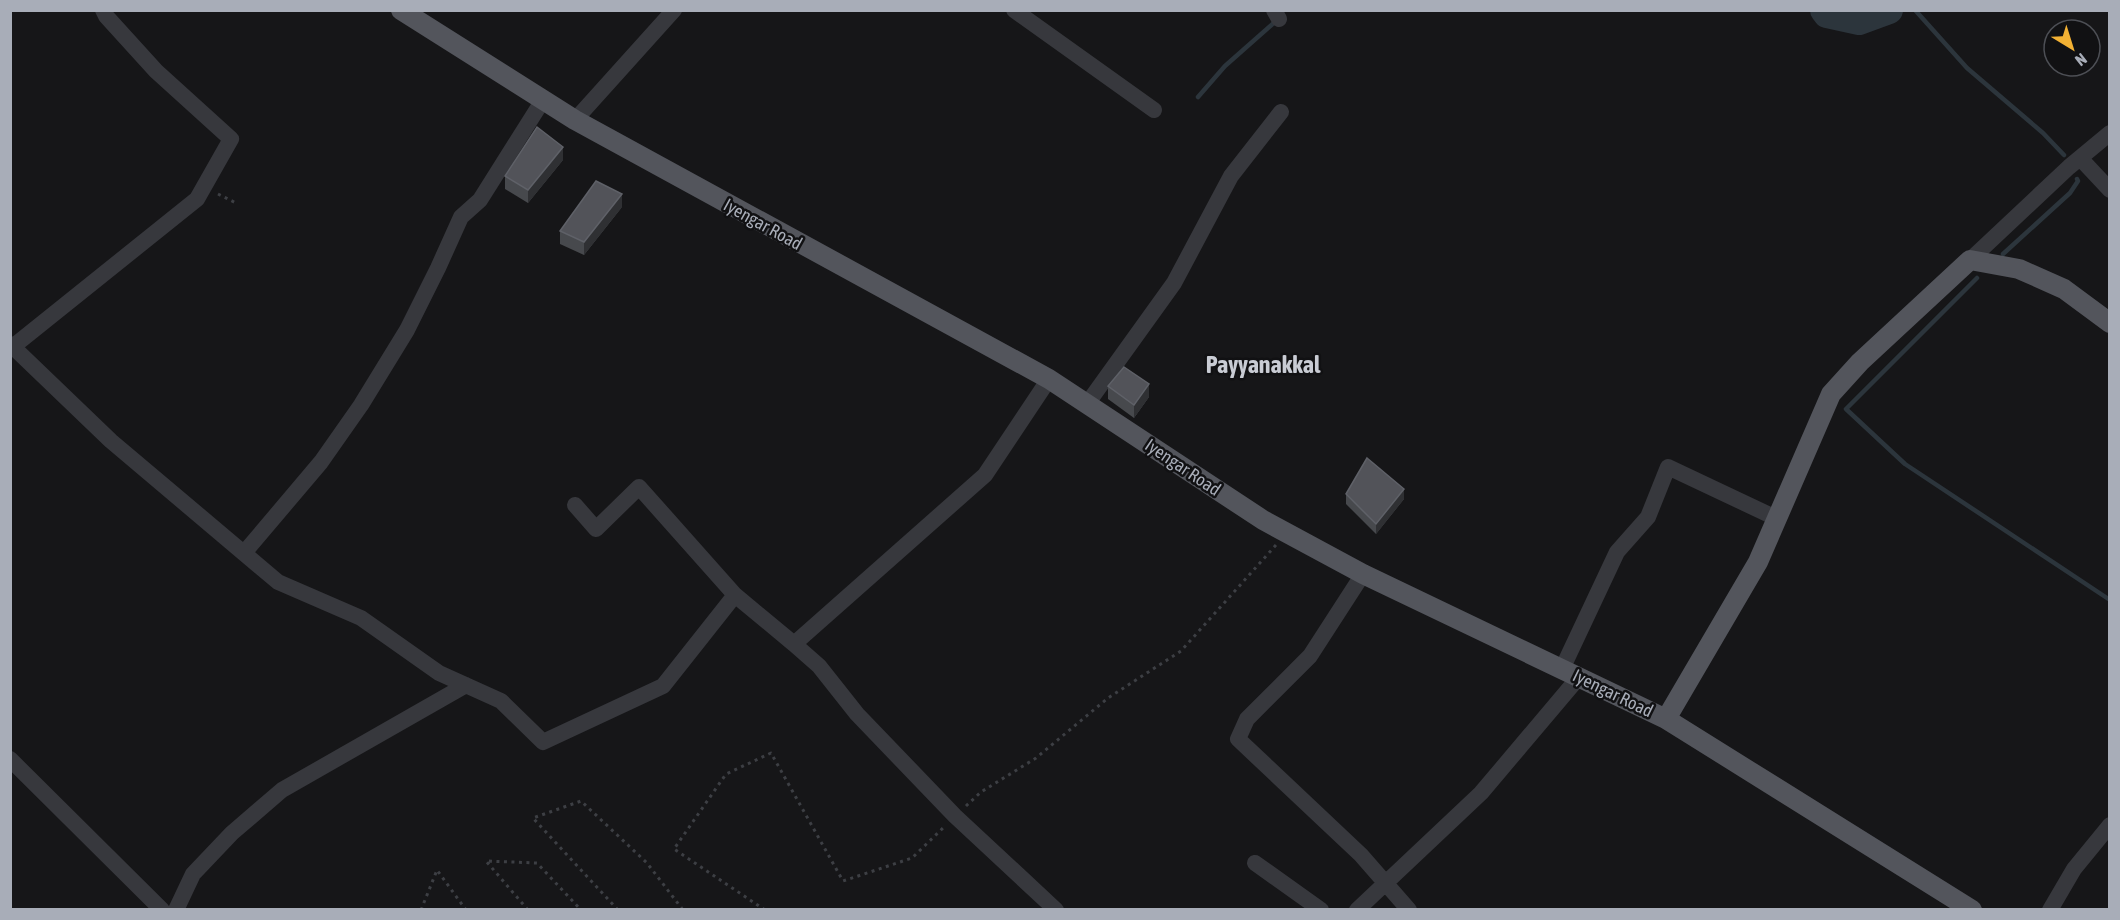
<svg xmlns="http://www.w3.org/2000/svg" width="2120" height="920" font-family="'Asap Condensed',sans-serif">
  <rect width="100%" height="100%" fill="#161618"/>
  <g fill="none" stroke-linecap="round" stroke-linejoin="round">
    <path stroke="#2c353c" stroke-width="4.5" d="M1915 10 1967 68 2043 133 2064 155
      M1198 97 1225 66 1276 21
      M2003 254 2070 193 2078 181 2077 179
      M1977 278 1846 409 1905 464 2110 600"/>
    <path stroke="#2c353c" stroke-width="28" d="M1824 10 1827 14 1859 21 1889 10"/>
    <path stroke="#3d3f44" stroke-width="3" stroke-dasharray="3 4.5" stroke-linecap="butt" d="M218 194 238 204
      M966 806 981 792 1036 758 1108 698 1181 651 1276 545
      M421 910 437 870 466 910
      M528 910 486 861 537 863 581 910
      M618 910 533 818 581 801 647 863 683 910
      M765 910 674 849 726 774 771 753 843 881 912 858 944 827"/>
    <path stroke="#37383d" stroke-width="16" d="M1014 10 1154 110
      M1274 10 1279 19
      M575 120 674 10
      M2080 158 2110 190
      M1970 260 2069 167 2110 133
      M10 344 111 441 278 582 361 618 439 673 501 701 543 742 663 686 735 595 794 644 985 475 1049 379
      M10 349 197 199 231 139 156 71 106 16 103 10
      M1087 404 1174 283 1231 176 1281 112
      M575 505 596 529 639 487 735 595
      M244 553 321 462 361 405 407 330 438 268 461 217 480 200 543 100
      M1363 574 1310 656 1247 719 1238 739 1361 855 1409 910
      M794 644 819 666 857 714 955 816 1056 910
      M1562 669 1617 552 1648 517 1668 467 1776 518
      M10 759 162 910
      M1255 863 1321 910
      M176 910 193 874 232 833 282 790 466 685
      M1357 910 1481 793 1579 677
      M2050 910 2074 869 2110 825"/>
    <path stroke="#53555c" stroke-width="20" d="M401 10 575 120 1049 379 1263 520 1363 574 1666 719 1972 910
      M1666 719 1758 562 1831 394 1860 362 1970 260 2019 269 2064 289 2110 323"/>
  </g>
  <path fill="#47494d" d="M563 160 528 203 505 189V176Z
    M622 207 584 255 560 244V231Z
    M1108 386 1149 397 1134 418 1108 399Z
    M1346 494 1404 499 1376 534 1346 504Z"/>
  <path fill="#2f3033" d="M563 147V160L528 203V190Z
    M622 194V207L584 255V242Z
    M1149 384V397L1134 418V405Z
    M1404 489V499L1376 534V524Z"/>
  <path fill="#525359" stroke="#5f6168" stroke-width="1.5" d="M537 127 563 147 528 190 505 176Z
    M596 181 622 194 584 242 560 231Z
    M1124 367 1149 384 1134 405 1108 386Z
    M1367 458 1404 489 1376 524 1346 494Z"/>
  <g text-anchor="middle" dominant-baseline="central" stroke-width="5" stroke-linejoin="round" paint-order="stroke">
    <g font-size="18" fill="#a8adb8" stroke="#111113">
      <text transform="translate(763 224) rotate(29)">Iyengar Road</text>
      <text transform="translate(1183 467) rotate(34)">Iyengar Road</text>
      <text transform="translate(1613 693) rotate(26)">Iyengar Road</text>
    </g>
    <g font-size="24" font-weight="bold" fill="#c9ccd4" stroke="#111113">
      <text x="1263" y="364">Payyanakkal</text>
    </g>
  </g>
  <rect width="2120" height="920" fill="none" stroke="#a8adb8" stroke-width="24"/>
  <g transform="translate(2072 48) rotate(142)"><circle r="28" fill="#111113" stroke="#4d4f55" stroke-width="1.5"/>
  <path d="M0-4.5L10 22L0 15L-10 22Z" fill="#f2b134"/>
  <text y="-9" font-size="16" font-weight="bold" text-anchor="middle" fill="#a8adb8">N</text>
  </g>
</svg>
